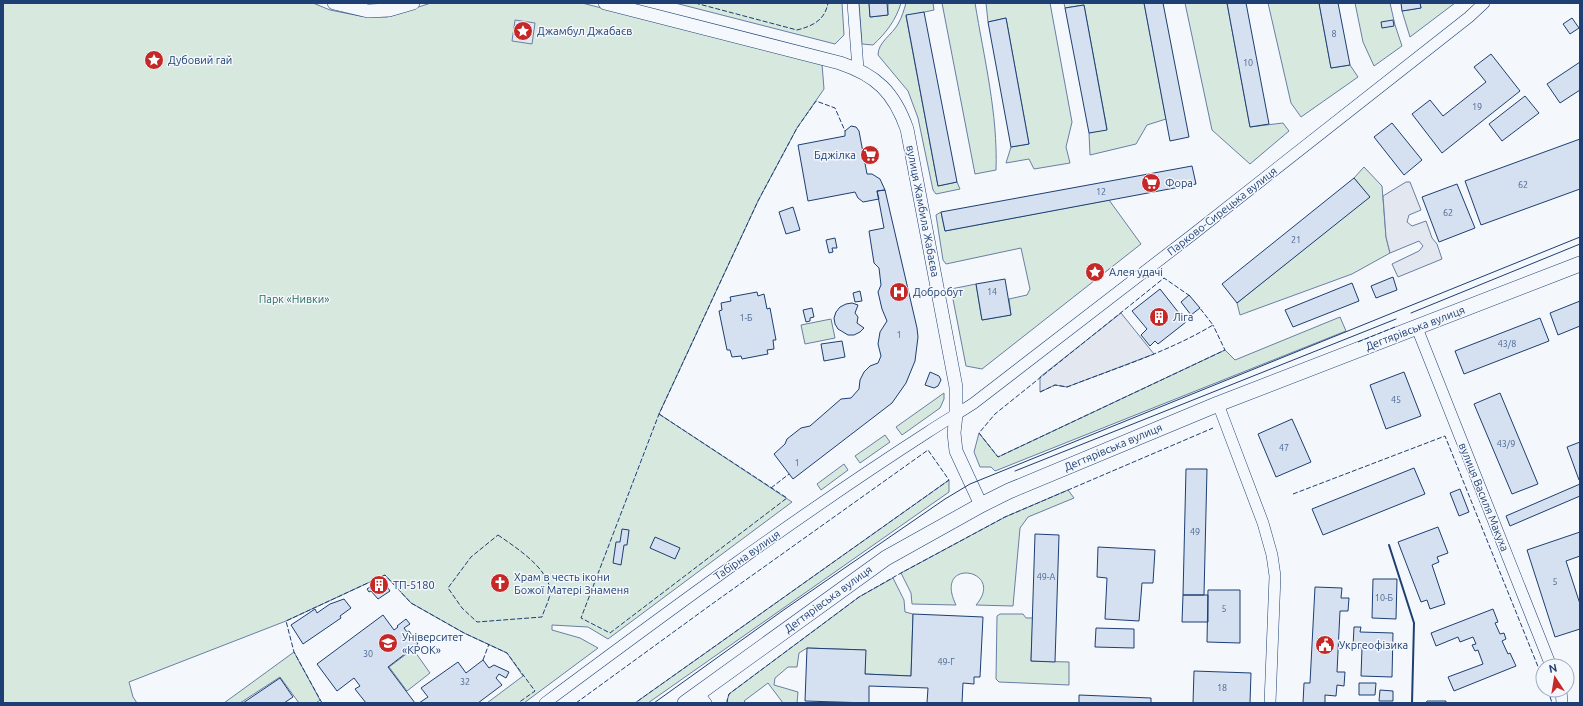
<svg xmlns="http://www.w3.org/2000/svg" width="1583" height="706" font-family="Ubuntu,sans-serif">
  <rect width="100%" height="100%" fill="#f4f7fb"/>
  <path fill="#d7e8df" stroke="#687fa3" d="M3 3H313L330 10 360 16 387 17 431 3H582L822 64 824 89 797 128 758 201 659 414 792 502 608 639 588 627 552 625V630L580 638 598 648 524 703H487L523 676 507 653 464 633 411 603 385 575 286 621 129 682 133 697 137 703H3Z
    M675 3H842L844 35 835 44Z
    M859 3H869L870 17 888 15V3H901C896 20 886 33 873 45L862 44Z
    M906 3H933L934 10 906 16 938 186 957 182 960 189 936 194 933 190 918 118 908 91 878 55C878 42 892 35 898 24 902 17 904 10 906 3Z
    M942 3H975C984 58 998 114 996 170L975 174Z
    M986 3H1050L1072 122 1066 147 1070 163 1034 169 1029 159 1006 163 1011 147 1029 144 1006 18 988 22Z
    M1064 3H1144L1166 119 1147 125 1136 144 1090 155 1089 133 1107 129 1084 5 1065 8Z
    M1185 3H1227L1250 127 1283 123 1289 131 1250 164 1212 130Z
    M1268 3H1319L1331 68 1350 65 1358 77 1301 117 1291 103Z
    M1355 3H1390L1395 25 1402 46 1374 66 1363 42Z
    M1420 3H1455L1410 37 1402 11 1421 8Z
    M1364 167 1382 186 1386 237 1390 253 1352 274 1240 315 1237 303 1369 197 1354 178Z
    M1109 200 1141 244 982 369 966 366 951 289 976 284 982 320 1011 315 1009 299 1027 295 1030 289 1021 248 946 264 943 260 936 215 941 212 945 231Z
    M1340 317 1346 331 995 471 991 467H980L974 452 979 433 998 457 1225 350 1235 360Z
    M831 319 835 338 805 344 801 325Z
    M944 393V399L940 408 902 435 896 427Z
    M885 435 890 442 860 463 855 456Z
    M844 464 848 470 821 490 817 484Z
    M949 480V492L648 703H635Z
    M1068 490 1074 498 1028 517 1020 528 1013 606 976 605C1007 569 932 556 956 605L912 604 911 593 901 573 1005 517Z
    M893 578 904 600 905 612 913 614 911 676 865 674V650L807 648 799 653 797 667H788L775 678 774 685 798 692 797 703H783L768 683 744 701 746 703H728L727 701 729 694 859 597Z
    M1000 614H1023L1026 618H1033L1031 661 1069 662V685L999 682 996 679 997 616Z
    M413 649 430 673 407 691 389 667Z
    M294 652 320 700 316 703H299L280 677 240 703H224Z"/>
  <path fill="#e3e8f0" stroke="#687fa3" d="M515 20 535 23 532 44 512 41Z
    M1406 182H1410L1421 210 1409 215 1407 222 1412 226 1426 221 1432 238 1437 244 1442 259 1398 277 1392 264 1419 251 1423 246 1419 241 1390 253 1386 237 1383 196Z
    M1121 313 1154 354 1067 387 1055 385 1040 392V377Z"/>
  <path fill="#d5e0f0" stroke="#1d3f73" d="M869 3H887L888 15 870 17Z
    M1144 3H1163L1189 137 1170 141Z
    M1227 3H1246L1269 124 1250 127Z
    M1319 3H1338L1350 65 1331 68Z
    M1401 3H1420L1421 8 1402 11Z
    M1084 5 1107 130 1089 133 1065 8Z
    M924 12 957 182 938 186 906 15Z
    M1006 18 1029 144 1011 147 988 22Z
    M1572 18 1579 28 1570 34 1563 24Z
    M1393 20 1394 26 1382 28 1381 22Z
    M1491 54 1520 91 1442 153 1412 114 1430 100 1443 116 1486 82 1474 67Z
    M1580 62V90L1560 103 1547 84Z
    M1525 96 1539 113 1502 141 1489 124Z
    M1392 123 1422 160 1404 175 1374 137Z
    M851 126 856 127 859 131 867 174H872L880 179 885 190 877 191 879 199 863 202 858 198 855 192 808 201 798 145 845 136V131Z
    M1580 139V189L1481 225 1465 181Z
    M1192 166 1196 184 945 231 941 212Z
    M1354 178 1370 197 1237 303 1222 284Z
    M1457 184 1475 228 1439 242 1422 197Z
    M885 190 917 328 918 337 915 361 906 383 892 403 793 479 774 454 785 444 787 439 801 428 810 426 841 399 851 398 859 389 860 380 864 372 870 366 878 363 881 356 878 344 880 332 887 321 882 309 878 292 881 285 879 268 874 263 869 231 884 228 877 191Z
    M793 207 800 230 786 234 779 212Z
    M835 238 837 248H832L833 252 829 253 826 240Z
    M1393 277 1397 290 1376 298 1371 286Z
    M1005 279 1011 315 982 320 976 284Z
    M1352 283 1359 301 1293 327 1285 310Z
    M1160 289 1186 322 1158 344 1155 341 1150 346 1141 335 1147 329 1132 311Z
    M860 291 862 301 855 302 853 293Z
    M757 292 758 296 764 294 767 309 770 308 776 340H773L774 349 767 350 768 354 742 359 741 356 732 357 730 350H727L719 311 722 310 721 303 731 301 730 297Z
    M1189 295 1200 308 1191 315 1181 302Z
    M1580 301V326L1558 335 1550 313Z
    M852 303 858 305 855 313 858 317 857 323 864 328 860 332 854 335H848L838 329 835 324 834 318 836 312 840 307 846 304Z
    M812 308 814 317 810 318V321L806 322 803 310Z
    M1540 318 1549 341 1464 374 1455 351Z
    M842 341 845 357 824 361 821 344Z
    M930 372 939 376 941 380 938 386 934 388 925 385Z
    M1404 372 1421 416 1386 429 1370 385Z
    M1500 393 1538 484 1512 494 1474 404Z
    M1292 419 1311 462 1276 477 1258 434Z
    M1580 442V479L1579 480 1567 447Z
    M1414 468 1425 494 1323 535 1312 509Z
    M1186 469H1207L1204 595H1183Z
    M1580 484V496L1510 526 1506 516Z
    M1460 489 1469 512 1459 516 1450 493Z
    M1438 527 1448 553 1437 557 1439 562 1432 565 1445 604 1430 609 1427 600 1421 602 1398 542Z
    M622 529 629 530 627 545H624L621 565 613 563 616 542H620Z
    M1580 532V556L1566 561 1580 604V629L1555 637 1527 550Z
    M1035 534 1059 535 1055 662 1031 661Z
    M655 537 680 548 675 559 650 548Z
    M1098 547 1155 550 1153 583H1142L1139 621 1105 619 1107 578 1097 577Z
    M383 578 385 581 384 582 390 591 378 599 371 591 369 592 367 589Z
    M1373 579H1397L1396 619 1372 618Z
    M1315 587 1342 588 1341 598H1349L1348 611H1340L1337 672H1345L1344 686 1337 685 1336 696 1325 695V703H1303L1304 683H1310Z
    M1208 590H1240V643L1207 642Z
    M1183 595H1208V622H1182Z
    M344 599 351 608 340 616 341 618 303 644 291 625 315 609 317 613 330 604Z
    M1493 609 1498 622 1495 623 1500 634 1504 633 1506 639 1502 641 1508 654 1510 653 1516 666 1454 691 1448 677 1483 664 1478 650 1475 651 1472 645 1476 644 1473 637 1460 642 1458 637 1436 646 1431 633Z
    M913 614 983 617 980 677H974V684L963 683 962 703H927L928 688 869 686V703L805 701 807 648 866 650 865 674 911 676Z
    M383 615 394 630 398 627 397 626 406 619 410 624 404 628 407 632 409 631 418 644 388 667 415 703H366L355 689 360 686 354 678 337 691 317 664Z
    M1354 627H1361L1360 632 1393 633 1392 677 1361 676 1362 648 1353 647Z
    M1096 628 1134 629V648L1095 647Z
    M483 660 489 668 494 665 509 672 506 678 499 674 496 678 502 685 478 703H419L428 697 421 688 458 662 466 673Z
    M1194 671 1251 673 1250 703H1193Z
    M280 678 293 697 284 703H243Z
    M1359 683H1376L1375 695H1359Z
    M1380 690 1393 691V701H1379Z
    M1079 695 1151 698V703H1079Z
    M1427 701H1446V703H1426Z"/>
  <g fill="none" stroke-linecap="round" stroke-linejoin="round">
    <g stroke="#1d3f73" stroke-width="12">
      <path id="minor" d="M853 3 858 69
        M1417 328 1551 666
        M1218 404 1263 523 1272 555 1275 576 1270 703
        M1561 690 1562 703
        M698 693 706 703
        M545 703C670 610 796 517 928 432 943 422 959 413 974 403L1192 235 1469 17 1484 3"/>
    </g>
    <g stroke="#1d3f73" stroke-width="14">
      <path id="tertiary" d="M334 3 368 11 389 10 413 3
        M605 3 840 63C876 75 894 92 907 129L956 387V415L954 433 956 451 981 505"/>
    </g>
    <g stroke="#1d3f73" stroke-width="16">
      <path id="secondary" d="M685 703 886 558 981 505 1009 491 1218 404 1580 264"/>
    </g>
    <use href="#minor" stroke="#f4f7fb" stroke-width="11"/>
    <use href="#tertiary" stroke="#f4f7fb" stroke-width="13"/>
    <use href="#secondary" stroke="#f4f7fb" stroke-width="15"/>
    <path stroke="#1d3f73" stroke-width="1" d="M1411 313 1580 244
      M1015 471 1396 319
      M654 703 785 609 945 499 970 484 1580 237"/>
    <path stroke="#1d3f73" stroke-width="1" stroke-dasharray="5 2" stroke-linecap="butt" d="M695 3 797 30C813 26 825 20 828 3
      M1190 296 1164 278 995 414 979 433 998 457 1225 350 1213 325
      M1358 342 1395 327
      M1040 392 1055 385 1067 387C1116 368 1168 352 1213 325L1199 307
      M659 414 787 498 610 633 581 618 659 414 758 201 797 128 816 101 835 108 845 131
      M771 488 789 474
      M1293 494 1445 436 1543 679
      M498 535C515 547 552 570 550 594 549 601 544 610 542 617L477 622 462 608 448 588 471 557Z
      M483 660 489 644
      M1548 690 1552 703
      M322 703 294 652 286 621 385 575 411 603 464 633 507 653 535 691 518 703
      M576 703 712 604 928 450 949 480 635 703
      M728 703 727 701 729 694 859 597 901 573 1005 517 1213 428"/>
    <path stroke="#1d3f73" stroke-width="2" d="M1389 545 1414 623 1412 703"/>
  </g>
  <defs>
    <g id="sight-disc" transform="scale(1)"><circle r="9.5" fill="#c62828" stroke="#f4f7fb"/><path d="M0-6L1.8-2.2L6-1.7L2.9 1.2L3.7 5.4L0 3.3L-3.7 5.4L-2.9 1.2L-6-1.7L-1.8-2.2Z" fill="#fff"/></g>
    <g id="supermarket-disc" transform="scale(1)"><circle r="9.5" fill="#c62828" stroke="#f4f7fb"/><path d="M-6-5.5h2.5l.6 2H6L4.5 2H-2.5L-4.4-4H-6ZM-1.5 3.2a1.3 1.3 0 1 0 .1 0ZM3 3.2a1.3 1.3 0 1 0 .1 0Z" fill="#fff"/></g>
    <g id="hospital-disc" transform="scale(1)"><circle r="9.5" fill="#c62828" stroke="#f4f7fb"/><path d="M-5-5h3v3.5h4V-5h3V5h-3V1.5h-4V5h-3Z" fill="#fff"/></g>
    <g id="building-disc" transform="scale(1)"><circle r="9.5" fill="#c62828" stroke="#f4f7fb"/><path d="M-4-6H4V6H1V3H-1V6H-4ZM-2.5-4.3h1.7v1.8h-1.7ZM.8-4.3h1.7v1.8H.8ZM-2.5-1h1.7V.8h-1.7ZM.8-1h1.7V.8H.8Z" fill="#fff"/></g>
    <g id="church-disc" transform="scale(1)"><circle r="9.5" fill="#c62828" stroke="#f4f7fb"/><path d="M-1.2-6h2.4v3.5h3.3v2.4h-3.3V6h-2.4V-.1h-3.3v-2.4h3.3Z" fill="#fff"/></g>
    <g id="university-disc" transform="scale(1)"><circle r="9.5" fill="#c62828" stroke="#f4f7fb"/><path d="M0-5L7-2L0 1L-7-2ZM-4 1L0 2.5L4 1V4Q0 6-4 4Z" fill="#fff"/></g>
    <g id="civic-disc" transform="scale(1)"><circle r="9.5" fill="#c62828" stroke="#f4f7fb"/><path d="M-.6-6.5H3V-4.5H.6V-3L4-1V1h2V6H-6V1h2V-1L-.6-3ZM-1.2 2.5V6h2.4V2.5Z" fill="#fff"/></g>
  </defs>
  <g fill-rule="evenodd">
    <use href="#sight-disc" x="523" y="31"/>
    <use href="#sight-disc" x="154" y="60"/>
    <use href="#supermarket-disc" x="870" y="155"/>
    <use href="#supermarket-disc" x="1151" y="183"/>
    <use href="#sight-disc" x="1095" y="272"/>
    <use href="#hospital-disc" x="899" y="292"/>
    <use href="#building-disc" x="1159" y="317"/>
    <use href="#church-disc" x="500" y="583"/>
    <use href="#building-disc" x="379" y="585"/>
    <use href="#university-disc" x="388" y="643"/>
    <use href="#civic-disc" x="1325" y="645"/>
  </g>
  <g text-anchor="middle" dominant-baseline="central" stroke-width="3" stroke-linejoin="round" paint-order="stroke">
    <g font-size="9" fill="#4b6792">
      <text x="1334" y="34">8</text>
      <text x="1248" y="63">10</text>
      <text x="1477" y="107">19</text>
      <text x="1523" y="185">62</text>
      <text x="1101" y="192">12</text>
      <text x="1448" y="213">62</text>
      <text x="1296" y="240">21</text>
      <text x="992" y="292">14</text>
      <text x="746" y="318">1-Б</text>
      <text x="899" y="335">1</text>
      <text x="1507" y="344">43/8</text>
      <text x="1396" y="400">45</text>
      <text x="1506" y="444">43/9</text>
      <text x="1284" y="448">47</text>
      <text x="797" y="463">1</text>
      <text x="1195" y="532">49</text>
      <text x="1046" y="577">49-А</text>
      <text x="1555" y="582">5</text>
      <text x="1384" y="598">10-Б</text>
      <text x="1224" y="609">5</text>
      <text x="368" y="654">30</text>
      <text x="946" y="662">49-Г</text>
      <text x="465" y="682">32</text>
      <text x="1222" y="688">18</text>
    </g>
    <g font-size="11" fill="#1d3f73" stroke="#f4f7fb" text-anchor="start">
      <text x="537" y="31">Джамбул Джабаєв</text>
      <text x="168" y="60">Дубовий гай</text>
      <text x="856" y="155" text-anchor="end">Бджілка</text>
      <text x="1165" y="183">Фора</text>
      <text x="1109" y="272">Алея удачі</text>
      <text x="913" y="292">Добробут</text>
      <text x="1173" y="317">Ліга</text>
      <text x="514" y="577">Храм в честь ікони<tspan x="514" dy="13">Божої Матері Знаменя</tspan></text>
      <text x="393" y="585">ТП-5180</text>
      <text x="402" y="637">Університет<tspan x="402" dy="13">«КРОК»</tspan></text>
      <text x="1339" y="645">Укргеофізика</text>
    </g>
    <g font-size="11" fill="#1d3f73" stroke="#f4f7fb">
      <text transform="translate(923 211) rotate(79)">вулиця Жамбила Жабаєва</text>
      <text transform="translate(1222 211) rotate(-38)">Парково-Сирецька вулиця</text>
      <text transform="translate(1415 328) rotate(-21)">Дегтярівська вулиця</text>
      <text transform="translate(1113 447) rotate(-23)">Дегтярівська вулиця</text>
      <text transform="translate(1484 497) rotate(68)">вулиця Василя Макуха</text>
      <text transform="translate(747 555) rotate(-35)">Табірна вулиця</text>
      <text transform="translate(828 599) rotate(-36)">Дегтярівська вулиця</text>
    </g>
    <g font-size="11" fill="#2c6c60" stroke="#f4f7fb">
      <text x="294" y="299">Парк «Нивки»</text>
    </g>
  </g>
  <rect width="1583" height="706" fill="none" stroke="#1d3f73" stroke-width="8"/>
  <g transform="translate(1555 678) rotate(348)"><circle r="19" fill="#f4f7fb" stroke="#9eadc5"/>
  <path d="M0-3L7 15L0 10L-7 15Z" fill="#c62828"/>
  <text y="-6" font-size="11" font-weight="bold" text-anchor="middle" fill="#1d3f73">N</text>
  </g>
</svg>
